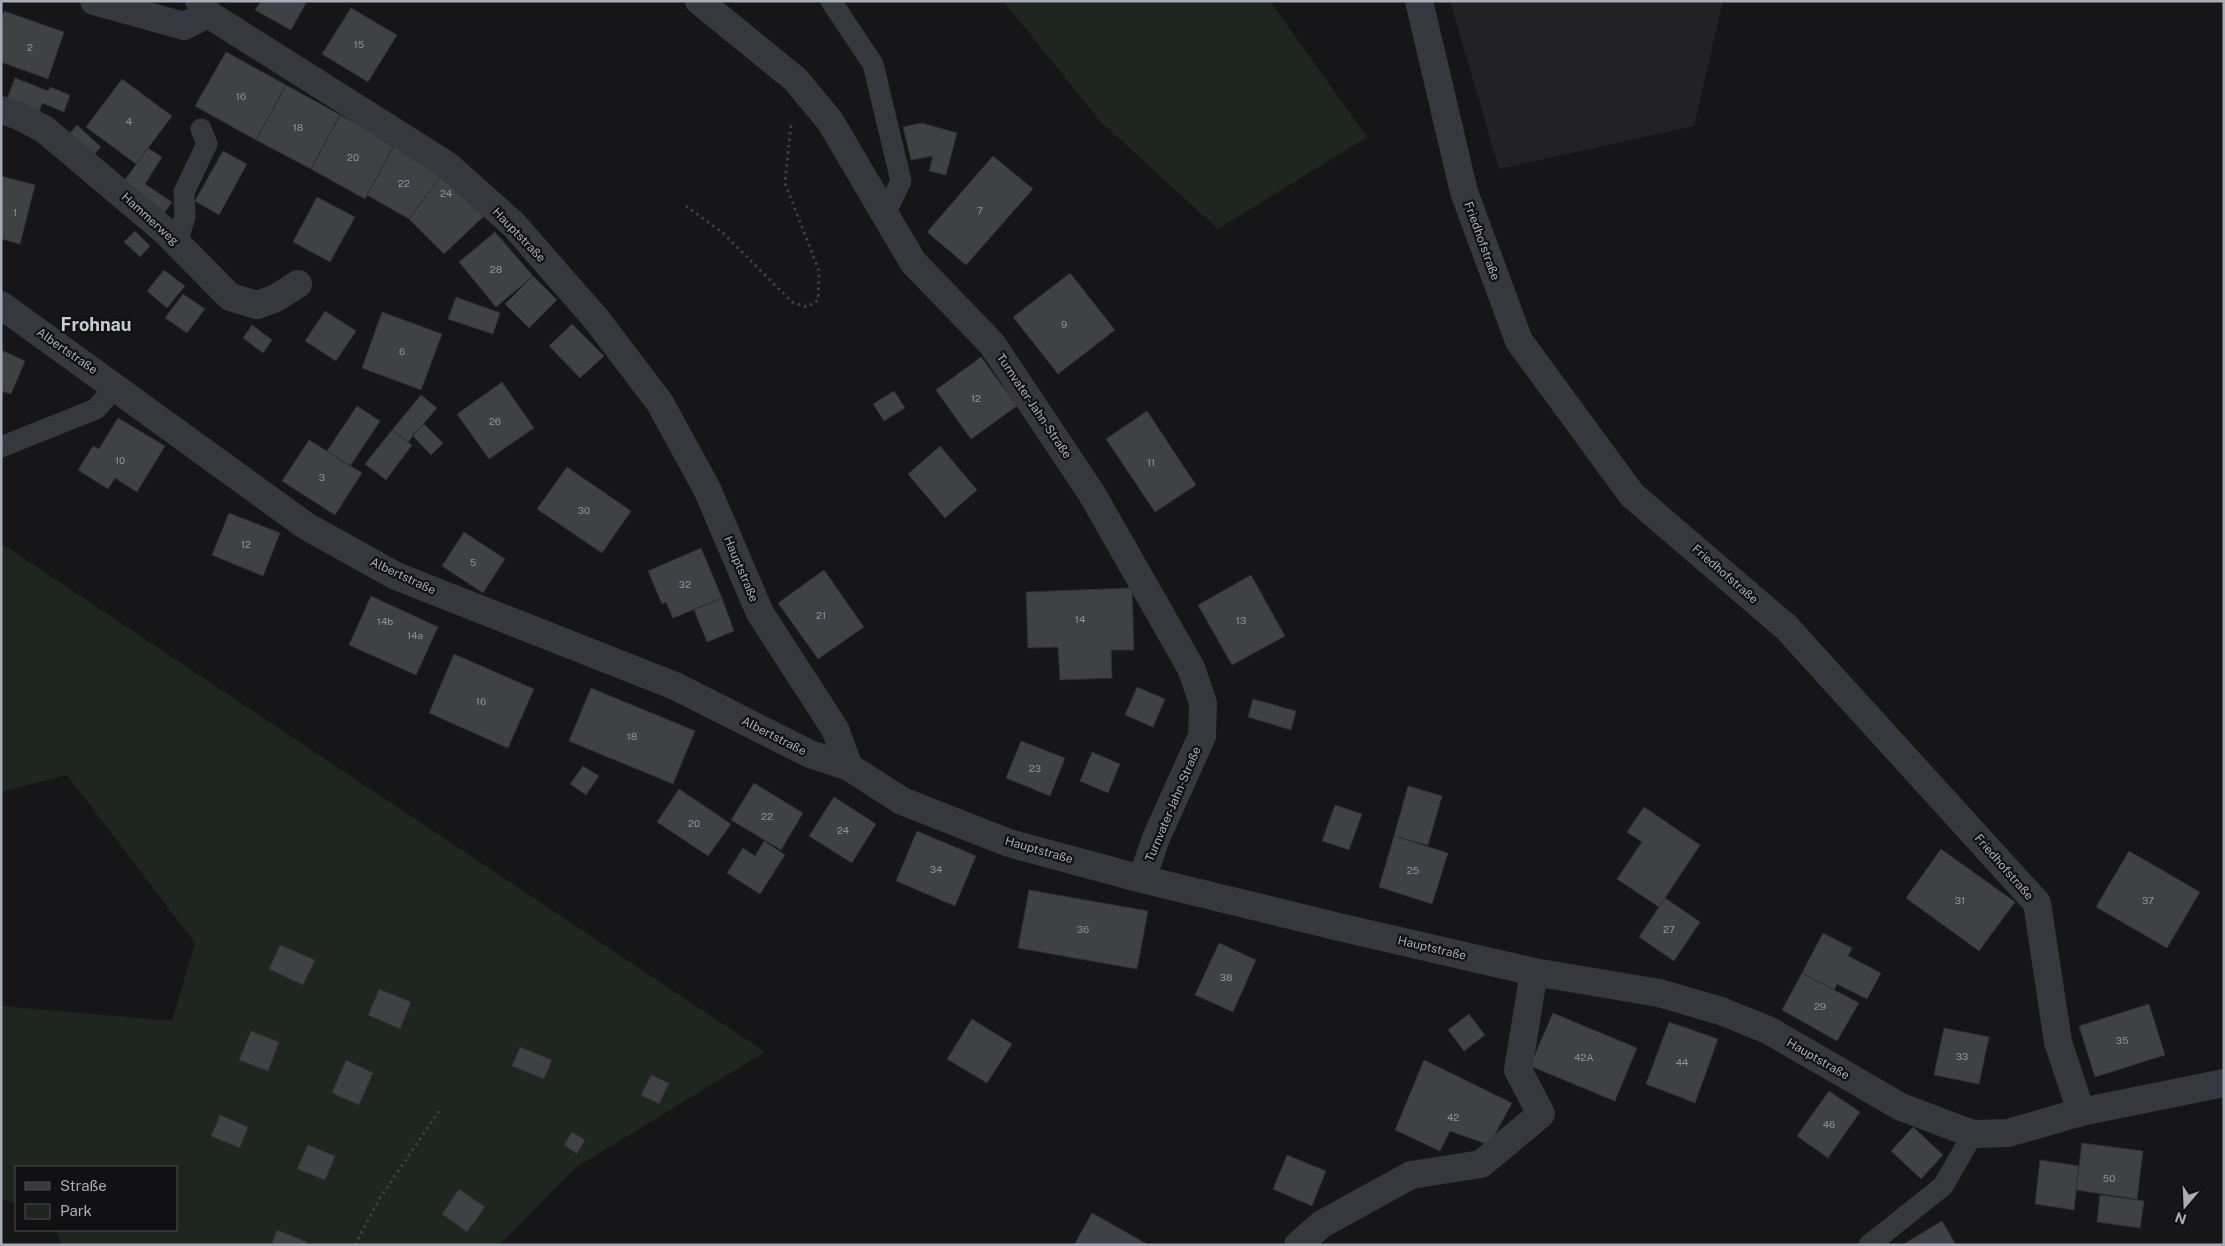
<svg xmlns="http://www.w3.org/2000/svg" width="2225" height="1246" font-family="'Public Sans',sans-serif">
  <rect width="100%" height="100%" fill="#161618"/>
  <path fill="#222225" d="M1450 1H1723L1694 126 1499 169Z"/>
  <path fill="#1e261f" d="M1003 1H1270L1367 137 1218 229 1101 122Z
    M1 543 765 1052 575 1168 499 1245H63L55 1230H176V1167H16V1204L1 1198V1006L172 1021 195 943 67 775 1 792Z"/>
  <path fill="#404145" stroke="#303034" d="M261 1H307L291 30 255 10Z
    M351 8 397 35 368 82 322 54Z
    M4 11 64 32 48 79 1 62V19Z
    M226 52 286 85 256 140 195 106Z
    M15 78 48 91 50 87 70 95 64 112 42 103 39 112 7 99Z
    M122 79 172 116 136 164 86 127Z
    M286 85 340 115 311 169 256 140Z
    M340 115 395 144 365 199 311 169Z
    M922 123 957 133 946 175 929 171 933 156 911 160 903 127Z
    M77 125 101 147 90 159 66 138Z
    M395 144 444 172 409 219 367 195Z
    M148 148 162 157 145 184 172 202 162 216 119 188Z
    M223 151 247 164 219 215 195 201Z
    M993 156 1033 189 966 265 927 232Z
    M444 172 486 214 444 254 409 219Z
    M1 176 35 185 20 244 1 239Z
    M317 197 355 217 330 262 293 242Z
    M135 231 150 246 140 257 124 242Z
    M495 232 533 276 496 307 459 262Z
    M164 270 185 286 167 308 147 291Z
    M1070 273 1115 330 1058 374 1013 317Z
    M533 276 557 300 529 328 505 304Z
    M183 294 205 309 187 333 165 318Z
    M456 297 500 313 493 334 448 319Z
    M325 311 356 331 336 361 305 341Z
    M382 312 442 334 421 390 362 368Z
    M572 324 604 356 580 378 549 346Z
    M252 325 272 340 263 353 243 338Z
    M1 350 25 361 11 394 1 391Z
    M981 357 1017 406 971 439 936 390Z
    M502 382 534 428 489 459 457 414Z
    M894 391 905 408 884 421 873 404Z
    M421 395 437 408 408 442 392 430Z
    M357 406 380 421 350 466 327 451Z
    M1147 411 1196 485 1155 512 1106 439Z
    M118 418 165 446 137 492 115 478 108 489 78 470 93 446 99 449Z
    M424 424 443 443 431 455 412 435Z
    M392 430 412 445 386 480 365 464Z
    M309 440 362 473 335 515 282 481Z
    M940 446 977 490 945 518 908 474Z
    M567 467 631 511 602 553 537 509Z
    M229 513 280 533 263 576 212 555Z
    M464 532 505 559 483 593 442 566Z
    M701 548 722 598 673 618 666 602 662 604 648 571Z
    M824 570 864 627 818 659 778 603Z
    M1251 575 1285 636 1232 665 1198 605Z
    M1132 588 1134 650H1111L1112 678 1060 680 1058 647 1028 648 1026 592Z
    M371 596 438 627 416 675 349 645Z
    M722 598 734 631 707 642 694 610Z
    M454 654 534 689 508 748 429 713Z
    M1137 687 1165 699 1153 727 1125 715Z
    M591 688 695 731 673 784 569 741Z
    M1253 699 1296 711 1291 730 1248 717Z
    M1021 741 1065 758 1050 796 1006 778Z
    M1092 752 1120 764 1108 793 1080 781Z
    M583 766 599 776 586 795 570 784Z
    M754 783 803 813 781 850 731 820Z
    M1408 786 1442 796 1428 845 1394 836Z
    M679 789 731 824 708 856 657 822Z
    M834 797 876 824 852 863 809 836Z
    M1335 805 1362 814 1349 850 1322 841Z
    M1644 807 1700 845 1659 907 1617 879 1642 842 1627 832Z
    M917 831 976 856 955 906 896 881Z
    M1394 836 1448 853 1432 904 1379 887Z
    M764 841 785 855 760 894 727 873 743 848 755 856Z
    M1941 849 2015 902 1979 951 1906 898Z
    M2129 851 2200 892 2167 948 2096 907Z
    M1029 890 1148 911 1137 969 1018 948Z
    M1665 898 1700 922 1674 961 1639 937Z
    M1823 933 1852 948 1848 956 1881 973 1867 999 1837 984 1834 990 1802 973Z
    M1219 943 1256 960 1233 1012 1195 995Z
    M280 945 315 960 303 985 269 969Z
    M1802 973 1859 1003 1837 1041 1782 1010Z
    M379 989 411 1002 400 1029 368 1015Z
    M2149 1004 2165 1055 2095 1077 2079 1026Z
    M1553 1013 1637 1048 1615 1101 1530 1066Z
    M1469 1014 1485 1035 1464 1051 1448 1030Z
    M972 1019 1012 1044 987 1083 947 1059Z
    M1669 1022 1718 1039 1695 1103 1646 1084Z
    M1944 1028 1989 1037 1979 1084 1934 1075Z
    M251 1031 279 1042 268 1071 239 1060Z
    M520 1047 552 1060 544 1079 512 1066Z
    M346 1060 373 1073 359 1105 332 1093Z
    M1424 1060 1512 1103 1489 1145 1450 1131 1440 1151 1395 1130Z
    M651 1075 669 1083 659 1104 641 1095Z
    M1829 1091 1860 1112 1828 1158 1797 1136Z
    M220 1115 248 1127 240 1148 211 1136Z
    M1913 1127 1943 1155 1921 1179 1891 1151Z
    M572 1132 585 1140 577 1154 564 1145Z
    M2082 1143 2143 1151 2137 1199 2076 1190Z
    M308 1145 335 1156 325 1180 297 1169Z
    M1287 1155 1326 1171 1312 1206 1273 1189Z
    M2040 1160 2079 1166 2074 1210 2035 1204Z
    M459 1189 485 1207 467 1232 442 1214Z
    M2100 1195 2144 1201 2140 1228 2097 1222Z
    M1092 1213 1147 1244 1146 1245H1074Z
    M1942 1221 1956 1245H1902Z
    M277 1230 307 1242 306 1245H271Z"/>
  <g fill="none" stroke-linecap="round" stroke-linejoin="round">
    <path stroke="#3d3f44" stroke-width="3" stroke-dasharray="2.5 4" stroke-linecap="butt" d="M686 206 723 233 792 302 807 307 818 300 819 271 785 183 791 124
      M355 1245 380 1198 439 1111"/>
    <path stroke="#37383d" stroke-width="21" d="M831 1 873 64 901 181 885 214
      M177 244 185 216 184 192 207 144 201 129
      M1 447 96 409 116 386
      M1869 1245 1943 1186 1973 1134"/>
    <path stroke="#37383d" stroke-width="28" d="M94 1 184 26 208 14
      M199 1 208 14 447 165 514 225 597 320 660 403 707 489 760 613 835 729 849 767
      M699 1 795 79 830 121 913 262 992 344 1092 494 1191 668 1203 703 1202 736 1156 838 1142 879
      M1419 1 1464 192 1519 341 1632 495 1786 627 2037 903 2058 1042 2081 1112
      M1 110 19 116 44 129 165 231 230 297 257 305 276 298 298 284
      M1 305 306 526 396 576 675 686 810 754 849 767 902 801 1009 843 1142 879 1339 927 1534 972 1659 993 1721 1011 1768 1030 1901 1107 1973 1134 2008 1133 2081 1112 2224 1083
      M1298 1245 1322 1224 1411 1175 1481 1164 1541 1114 1518 1070 1534 972"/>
  </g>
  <g text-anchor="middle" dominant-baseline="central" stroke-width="4.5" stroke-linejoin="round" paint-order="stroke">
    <g font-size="10" fill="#8e929b">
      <text x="359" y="44">15</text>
      <text x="30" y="47">2</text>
      <text x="241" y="96">16</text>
      <text x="129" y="121">4</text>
      <text x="298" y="127">18</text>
      <text x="353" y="157">20</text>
      <text x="404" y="183">22</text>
      <text x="446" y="193">24</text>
      <text x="980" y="210">7</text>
      <text x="15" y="212">1</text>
      <text x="496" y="269">28</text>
      <text x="1064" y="324">9</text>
      <text x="402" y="351">6</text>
      <text x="976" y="398">12</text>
      <text x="495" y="421">26</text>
      <text x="120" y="460">10</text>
      <text x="1151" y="462">11</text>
      <text x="322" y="477">3</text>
      <text x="584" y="510">30</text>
      <text x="246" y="544">12</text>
      <text x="473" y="562">5</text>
      <text x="685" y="584">32</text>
      <text x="821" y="615">21</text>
      <text x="1080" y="619">14</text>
      <text x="1241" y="620">13</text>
      <text x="385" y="621">14b</text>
      <text x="415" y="635">14a</text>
      <text x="481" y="701">16</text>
      <text x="632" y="736">18</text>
      <text x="1035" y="768">23</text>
      <text x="767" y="816">22</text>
      <text x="694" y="823">20</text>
      <text x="843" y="830">24</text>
      <text x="936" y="869">34</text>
      <text x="1413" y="870">25</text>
      <text x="1960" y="900">31</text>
      <text x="2148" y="900">37</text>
      <text x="1083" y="929">36</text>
      <text x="1669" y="929">27</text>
      <text x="1226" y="977">38</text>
      <text x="1820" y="1006">29</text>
      <text x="2122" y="1040">35</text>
      <text x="1962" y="1056">33</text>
      <text x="1584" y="1057">42A</text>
      <text x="1682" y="1062">44</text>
      <text x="1453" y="1117">42</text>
      <text x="1829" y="1124">46</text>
      <text x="2109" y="1178">50</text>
    </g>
    <g font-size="12" fill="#a8adb8" stroke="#111113">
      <text transform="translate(150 219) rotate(42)">Hammerweg</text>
      <text transform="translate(519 235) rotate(46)">Hauptstraße</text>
      <text transform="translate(1482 241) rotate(70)">Friedhofstraße</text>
      <text transform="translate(67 351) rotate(35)">Albertstraße</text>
      <text transform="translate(1034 406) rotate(56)">Turnvater-Jahn-Straße</text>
      <text transform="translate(741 569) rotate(67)">Hauptstraße</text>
      <text transform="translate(1725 574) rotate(41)">Friedhofstraße</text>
      <text transform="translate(403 576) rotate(25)">Albertstraße</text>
      <text transform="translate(774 736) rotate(27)">Albertstraße</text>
      <text transform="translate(1173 804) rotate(-67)">Turnvater-Jahn-Straße</text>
      <text transform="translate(1039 850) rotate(16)">Hauptstraße</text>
      <text transform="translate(2004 867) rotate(49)">Friedhofstraße</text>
      <text transform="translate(1432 948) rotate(13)">Hauptstraße</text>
      <text transform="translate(1818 1059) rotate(30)">Hauptstraße</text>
    </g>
    <g font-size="18" font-weight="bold" fill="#c9ccd4" stroke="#111113">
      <text x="96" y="324">Frohnau</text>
    </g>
  </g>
  <rect width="2225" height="1246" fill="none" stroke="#a8adb8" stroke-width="5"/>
  <rect x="15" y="1166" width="162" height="65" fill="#111113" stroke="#4d4f55"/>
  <rect x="25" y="1182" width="25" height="8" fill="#37383d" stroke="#4d4f55"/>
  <text x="60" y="1191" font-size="15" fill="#a8adb8">Straße</text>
  <rect x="25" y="1204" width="25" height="15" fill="#1e261f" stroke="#4d4f55"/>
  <text x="60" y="1216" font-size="15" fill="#a8adb8">Park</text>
  <g transform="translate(2185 1206) rotate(199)" stroke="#111113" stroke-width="4" paint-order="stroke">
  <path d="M0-4L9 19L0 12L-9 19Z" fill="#a8adb8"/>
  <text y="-8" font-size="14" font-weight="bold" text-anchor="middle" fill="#a8adb8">N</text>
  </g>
</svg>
